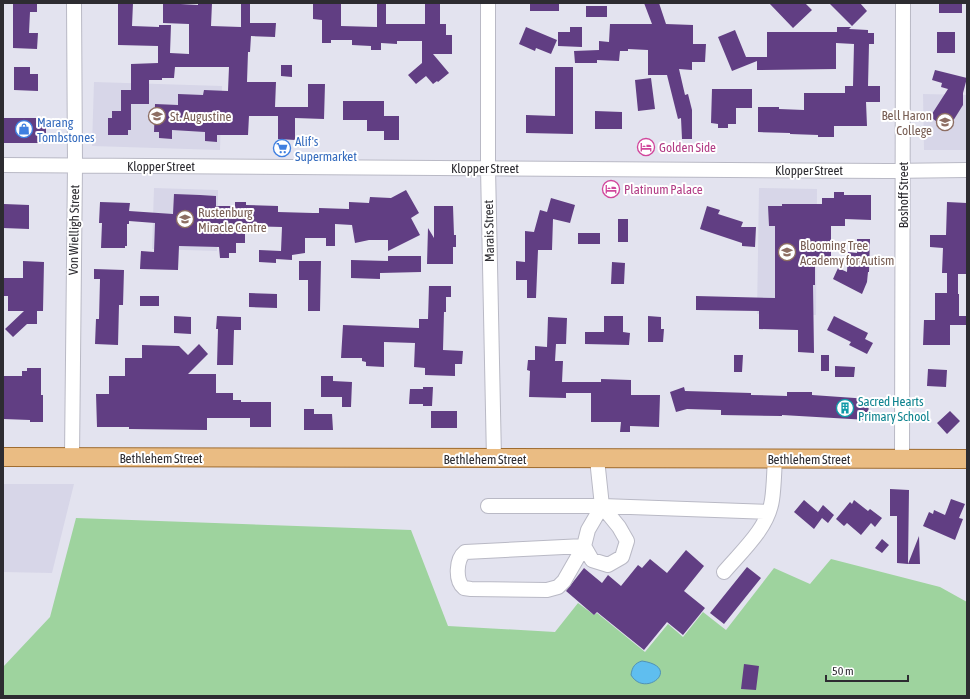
<svg xmlns="http://www.w3.org/2000/svg" width="970" height="699" font-family="'Asap Condensed',sans-serif">
  <rect width="100%" height="100%" fill="#e3e3ef"/>
  <path fill="#d7d6e8" d="M94 82 222 86 220 150 92 146Z
    M923 94 967 95V150H924Z
    M154 188 218 190 217 251 152 249Z
    M759 188 817 189 816 315 757 314Z
    M3 484H74L52 573 3 572Z"/>
  <path fill="#9ed39e" d="M76 518 411 530 448 626 555 632 578 603 594 615 597 613 645 652 668 624 683 637 703 612 726 630 774 568 810 584 831 559 940 587 967 602V696H3V667L50 617Z"/>
  <path fill="#5fbeef" stroke="#5092b6" d="M642 661C683 667 645 699 631 675 632 667 635 663 642 661Z"/>
  <path fill="#613e83" d="M13 3H37V12H30L29 33H38L37 49 13 48Z
    M118 3H133L132 26 159 27V25H171L170 53 189 54V24L163 23V3L198 5V3H212L211 26 241 27V3H250V23H276L275 37 251 36 250 52H248L247 82H276L275 107H308V84H325L324 119 295 118V140L278 139V116H249L248 135H217V142L205 141V132L172 130V139L159 138V132H154L155 104 178 105V94L203 95 204 90 228 91 229 67H175L174 78H162V80H149V104H131V130H128V135H108V118H112V111H121V90H131V64L158 63V46L118 45Z
    M313 3H341V26L377 27V3H386V24H425V3H440V24H446V35H452V54H433L449 73 438 82 437 81 433 84 426 76 416 84 408 75 422 63V41H397V44L381 43V50H371V46L352 45V40H331V43H322V20L313 19Z
    M530 3H559V11H530Z
    M644 3H659L666 24 693 25V44H706L705 62H692V70L679 69 685 95 688 94 692 110V139H682L681 118 678 119 667 75H648V50L628 49V51H620L619 61 597 60V63H575L574 51 599 50V41L609 42 610 24H652Z
    M769 3H805L812 10 793 28Z
    M829 3H860L867 11 852 26Z
    M939 3H962V13H939Z
    M586 6H607V17H586Z
    M526 27 557 40 551 54 536 48 535 51 519 44Z
    M570 27H582V47L558 46V32H570Z
    M837 27H851L849 29 868 30V33H874V44H869L868 86H880V102H866L867 126H834V137H818V135L790 134V133L758 132V107H779V109L804 110V93H845V86H853L854 44 836 43V69L757 70V61L732 71 718 37 735 30 746 57H767V32H837Z
    M937 32H955V53H937Z
    M281 65H292V77L281 76Z
    M14 67H30V74H38V91L14 90Z
    M555 67H573V134L526 133V115L555 116Z
    M935 70 967 78 963 93V105L948 129 930 117 948 89 941 87 942 83 932 80Z
    M651 78 655 109 638 111 635 80Z
    M712 89H752V108H736V124H728V128H718V124L711 123Z
    M343 101H384V116H399V140H384V131H367V120H343Z
    M595 111 622 112V129H595Z
    M3 118H46V143H3Z
    M406 190 419 213 411 218 420 235 388 251V240H369L355 243 352 225 335 224V246H326V238H305V253L292 255V260L276 259V263L259 262V250L281 251 282 227 245 226V243H236V253H229V258H220L219 247 179 246 178 270 140 269 141 251 154 252 155 223 129 221V224H127V246H125V248H101L102 223H99L100 202 130 203 129 211 173 214 174 194 200 195 216 196V206H235V202H246V205L278 206V212L313 213H319V208L349 209V202L369 203 370 197 391 198Z
    M834 192H844V195H871V220L845 219V226H831V259H815V285H813L814 353 798 352V330L759 329V311L696 310V296L775 298V226H769L768 206H782V204H822V198H834Z
    M551 198 575 205 570 223 553 219 552 250H538L536 298H527V280H516V261L525 262V231L534 232 540 210 547 212Z
    M947 202 967 203V274H958V294H959V316H967V325H950V345H923L924 320H935V293H947V273H942L943 248 930 247V235H946Z
    M4 204 29 205V229L3 228Z
    M434 206H453L454 235H456V247H453V264H427L428 228 434 238Z
    M707 206 720 210 718 214 743 222 741 227H756L755 247 742 246V243L700 229Z
    M618 219H628V242H618Z
    M578 233H600V244H578Z
    M857 239H870L869 272H868L867 282 862 294 833 279 838 268 847 272 848 252 857 253Z
    M388 256H421V272L380 273V279L351 278V260L388 261Z
    M23 261 44 262 43 311H37V324H27L13 337 5 329 24 311H8V296H3V278H23Z
    M299 261H321L320 311H308V280H299Z
    M612 262 625 263 624 284H611Z
    M94 269 124 270 123 305H119L118 345 95 344 96 319H99L100 279H94Z
    M429 286H451V297H446V312H444L443 350 463 351 462 364H455V376L425 375V368L414 367 415 343 384 342V367L366 366V362L362 361V358H341L343 325 419 328V319H428Z
    M249 293 277 294V308L249 307Z
    M140 296H159V306H140Z
    M174 316 191 317V334L174 333Z
    M217 316 241 317V330H234L233 365H217L218 329H216Z
    M604 316H623V332L630 333 629 345 585 344V332H604Z
    M648 316 661 317V329H664L663 342H648Z
    M834 316 868 333 865 339 873 343 867 354 849 345 851 342 827 330Z
    M548 317 567 318 566 344H556L555 361H563L562 382H601V379L631 380V395H660L659 427 630 426V432H620L621 422H591V393H566V398L529 397 530 371 527 370 528 360H535V346L547 347Z
    M199 344 208 354 188 374H216V393H233V400H241V402H271V427H250V418H207V430L129 429V427H97L96 394H109V376H125V358H142V345L179 346 188 355Z
    M734 355H743L742 372H734Z
    M821 355H829V371H821Z
    M835 366 855 367 854 377H835Z
    M27 368H41V395H43V422H30V420L3 419V376H22V371H27Z
    M928 369 947 370 946 387 927 386Z
    M321 376H333V381L352 382 351 407H342V397H321Z
    M423 387H433L432 406H423V404H409L410 389H423Z
    M684 387 685 391 751 393V395L787 396V392H812V395L869 399 868 420 782 415V416L721 415V410L687 409 676 412 670 392Z
    M304 409H314V414H332L333 430H304Z
    M431 411H457V428H431Z
    M950 411 960 421 947 434 937 423Z
    M890 489 909 490 908 564 897 563V516H890Z
    M951 499 965 504 959 518 963 519 955 540 923 526 929 512 933 514 934 510 945 515Z
    M804 500 818 512 823 505 834 515 828 523 822 518 814 529 794 512Z
    M854 500 868 511 870 509 882 518 875 527 871 523 861 535 847 523 844 526 836 519 850 502 852 504Z
    M919 536 920 564H908Z
    M882 539 889 545 882 553 875 548Z
    M686 550 704 566 684 591 705 608 683 635 667 622 644 650 597 612 594 615 566 591 584 568 602 583 608 575 621 586 638 565 642 568 650 559 667 573Z
    M747 567 761 578 724 624 710 613Z
    M744 664 759 666 756 690 741 689Z"/>
  <g fill="none" stroke-linecap="round" stroke-linejoin="round">
    <g stroke="#b9b9c5" stroke-width="16">
      <path id="minor" d="M488 3V168L494 459
        M3 165 887 171 967 170
        M72 457 75 165 74 3
        M597 459 602 506
        M902 459 903 3
        M488 506H602L768 512
        M602 506 619 527 627 541 622 557 608 565 592 560 584 546 588 530Z
        M584 546 564 581 558 587 547 590 471 589 464 588C455 581 456 559 465 552Z
        M724 572C742 551 768 528 772 500 774 487 774 473 775 459"/>
    </g>
    <g stroke="#9f6c30" stroke-width="20">
      <path id="major" d="M3 457 967 459"/>
    </g>
    <use href="#minor" stroke="#fff" stroke-width="14"/>
    <use href="#major" stroke="#eabc83" stroke-width="18"/>
  </g>
  <defs>
    <g id="school-ring" transform="scale(0.9)"><circle r="9.5" fill="#fff" stroke="#8d6e63" stroke-width="1.5"/><path d="M0-5L7-2L0 1L-7-2ZM-4 1L0 2.5L4 1V4Q0 6-4 4Z" fill="#8d6e63"/></g>
    <g id="shop-ring" transform="scale(0.9)"><circle r="9.5" fill="#fff" stroke="#3f7fe0" stroke-width="1.5"/><path d="M-5-2.5h2.3a2.7 3.5 0 0 1 5.4 0H5L5.5 6h-11ZM-1.5-2.5h3a1.5 2.3 0 0 0-3 0Z" fill="#3f7fe0"/></g>
    <g id="hotel-ring" transform="scale(0.9)"><circle r="9.5" fill="#fff" stroke="#d1479c" stroke-width="1.5"/><path d="M-6-4.5h1.5V1H6V5H4.5V3h-9V5H-6ZM-4 0a1.8 1.8 0 1 1 3.6 0ZM.5 0V-2.5h3Q6-2.5 6 0Z" fill="#d1479c"/></g>
    <g id="supermarket-ring" transform="scale(0.9)"><circle r="9.5" fill="#fff" stroke="#3f7fe0" stroke-width="1.5"/><path d="M-6-5.5h2.5l.6 2H6L4.5 2H-2.5L-4.4-4H-6ZM-1.5 3.2a1.3 1.3 0 1 0 .1 0ZM3 3.2a1.3 1.3 0 1 0 .1 0Z" fill="#3f7fe0"/></g>
    <g id="building-ring" transform="scale(0.9)"><circle r="9.5" fill="#fff" stroke="#0f9aa8" stroke-width="1.5"/><path d="M-4-6H4V6H1V3H-1V6H-4ZM-2.5-4.3h1.7v1.8h-1.7ZM.8-4.3h1.7v1.8H.8ZM-2.5-1h1.7V.8h-1.7ZM.8-1h1.7V.8H.8Z" fill="#0f9aa8"/></g>
  </defs>
  <g fill-rule="evenodd">
    <use href="#school-ring" x="157" y="116"/>
    <use href="#school-ring" x="945" y="122"/>
    <use href="#shop-ring" x="24" y="129"/>
    <use href="#hotel-ring" x="646" y="147"/>
    <use href="#supermarket-ring" x="282" y="148"/>
    <use href="#hotel-ring" x="611" y="189"/>
    <use href="#school-ring" x="185" y="219"/>
    <use href="#school-ring" x="787" y="252"/>
    <use href="#building-ring" x="845" y="408"/>
  </g>
  <g text-anchor="middle" dominant-baseline="central" stroke-width="4" stroke-linejoin="round" paint-order="stroke">
    <g font-size="13" fill="#785e54" stroke="#fff" text-anchor="start">
      <text x="932" y="115" text-anchor="end">Bell Haron<tspan x="932" dy="15">College</tspan></text>
      <text x="170" y="116">St. Augustine</text>
      <text x="198" y="212">Rustenburg<tspan x="198" dy="15">Miracle Centre</tspan></text>
      <text x="800" y="245">Blooming Tree<tspan x="800" dy="15">Academy for Autism</tspan></text>
    </g>
    <g font-size="13" fill="#366cbe" stroke="#fff" text-anchor="start">
      <text x="37" y="122">Marang<tspan x="37" dy="15">Tombstones</tspan></text>
      <text x="295" y="141">Alif's<tspan x="295" dy="15">Supermarket</tspan></text>
    </g>
    <g font-size="13" fill="#b23c85" stroke="#fff" text-anchor="start">
      <text x="659" y="147">Golden Side</text>
      <text x="624" y="189">Platinum Palace</text>
    </g>
    <g font-size="13" fill="#2d2c31" stroke="#fff">
      <text x="161" y="166">Klopper Street</text>
      <text x="485" y="168">Klopper Street</text>
      <text x="809" y="170">Klopper Street</text>
      <text transform="translate(903 195) rotate(-90)">Boshoff Street</text>
      <text transform="translate(74 230) rotate(-89)">Von Wielligh Street</text>
      <text transform="translate(489 231) rotate(-91)">Marais Street</text>
      <text x="161" y="458">Bethlehem Street</text>
      <text x="485" y="459">Bethlehem Street</text>
      <text x="809" y="459">Bethlehem Street</text>
    </g>
    <g font-size="13" fill="#0d838f" stroke="#fff" text-anchor="start">
      <text x="858" y="401">Sacred Hearts<tspan x="858" dy="15">Primary School</tspan></text>
    </g>
  </g>
  <rect width="970" height="699" fill="none" stroke="#2d2c31" stroke-width="8"/>
  <path d="M826 675v6h82v-6" fill="none" stroke="#2d2c31" stroke-width="2"/>
  <text x="832" y="675" font-size="12" fill="#2d2c31" stroke="#ffffff" stroke-width="3" paint-order="stroke">50 m</text>
</svg>
